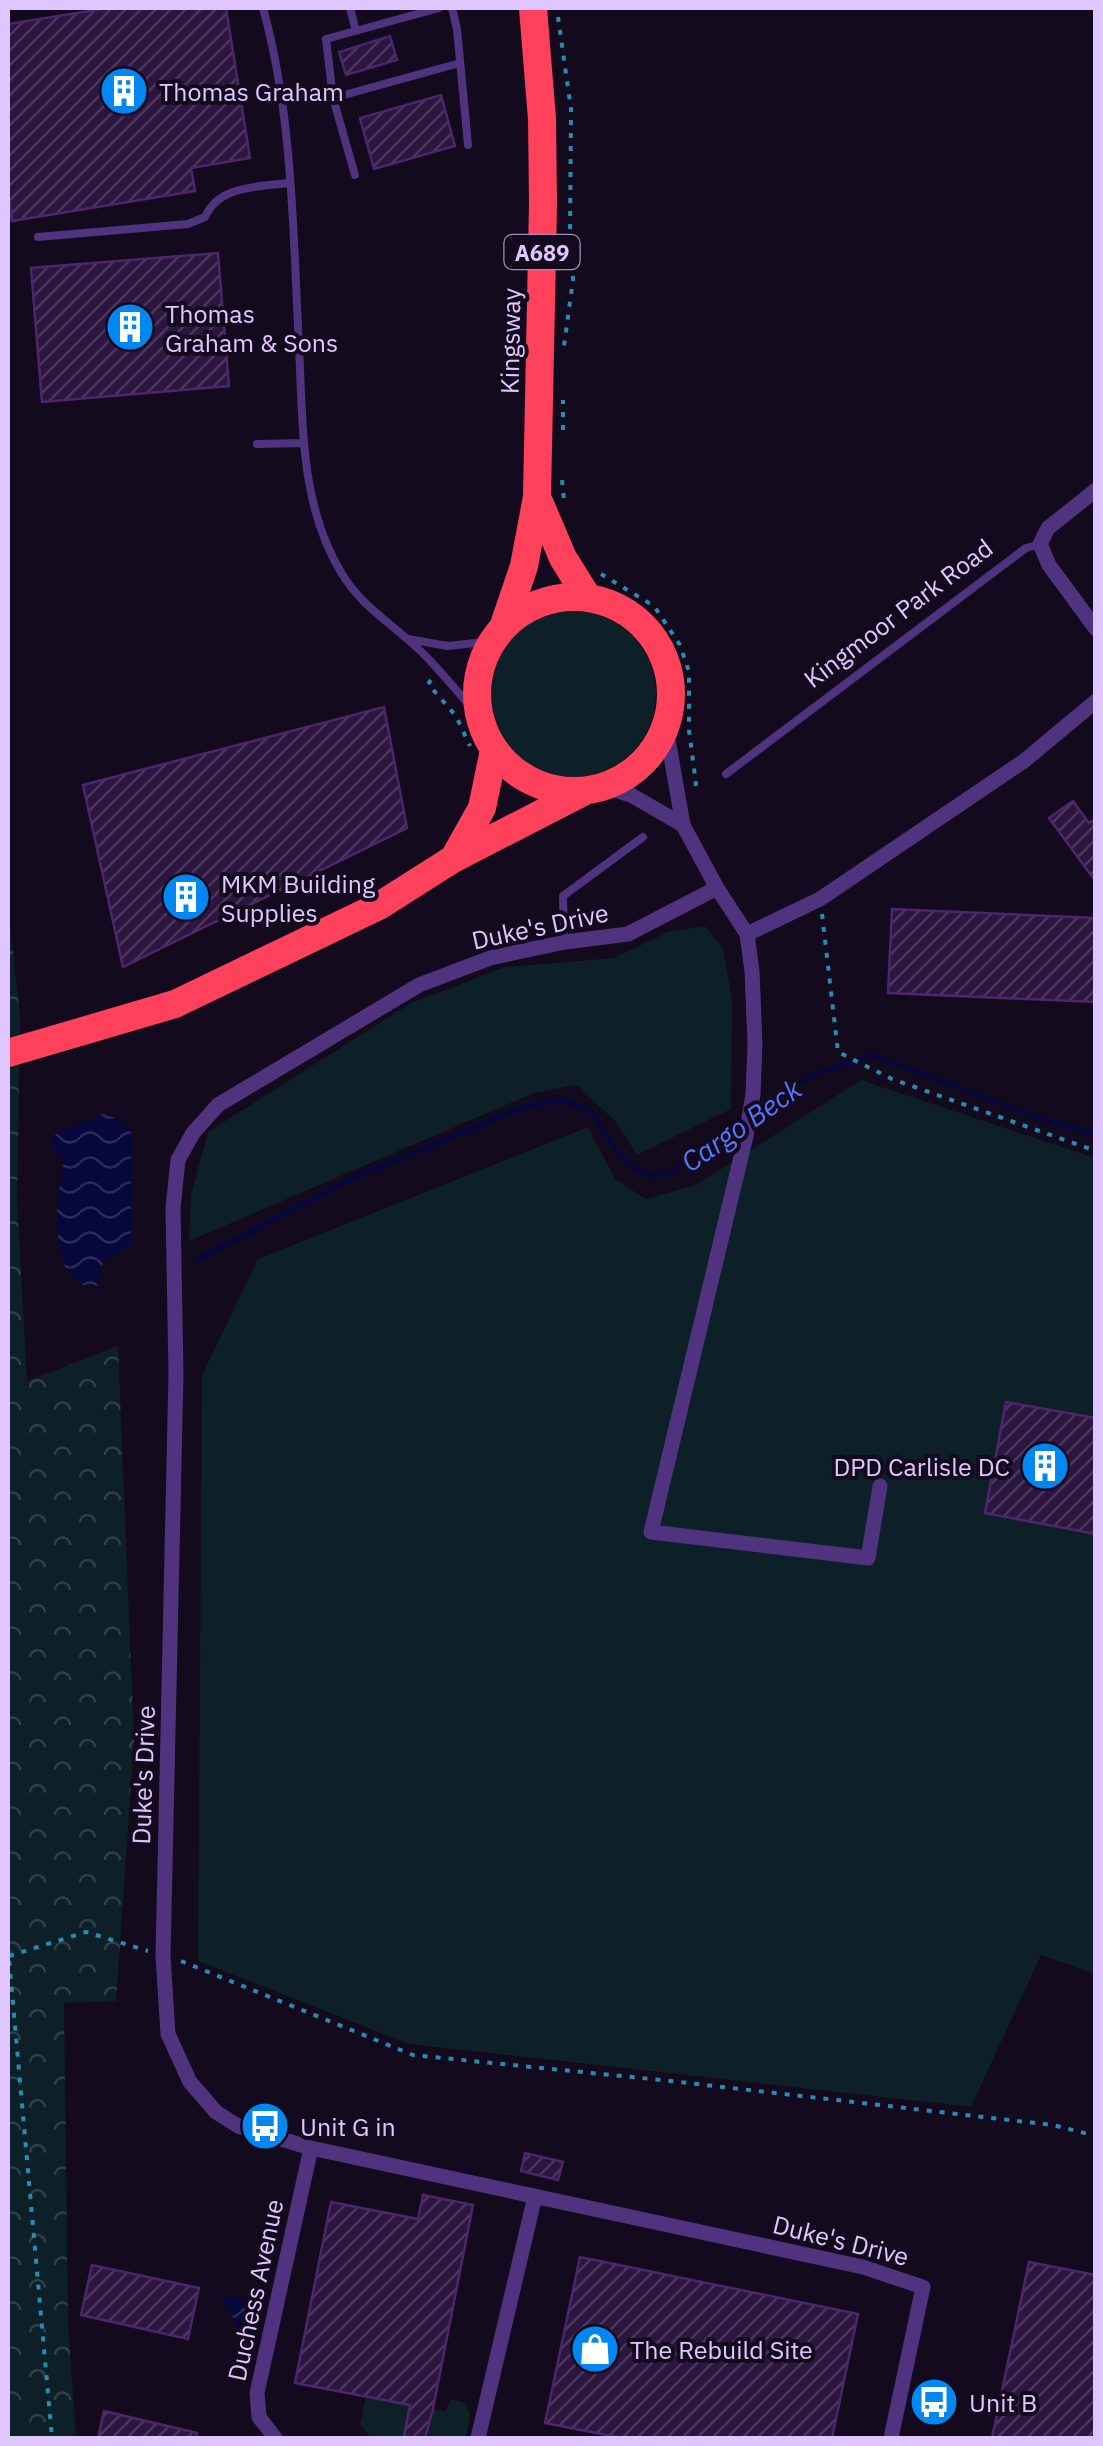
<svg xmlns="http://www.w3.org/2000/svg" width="1103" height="2446" font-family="'IBM Plex Sans',sans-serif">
  <defs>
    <pattern id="park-crowns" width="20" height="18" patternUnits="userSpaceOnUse" patternTransform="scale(2.5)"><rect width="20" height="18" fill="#0d1f27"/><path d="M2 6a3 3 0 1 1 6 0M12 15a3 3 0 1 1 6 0" fill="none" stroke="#303e47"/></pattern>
    <pattern id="water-waves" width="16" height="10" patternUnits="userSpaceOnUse" patternTransform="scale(2.5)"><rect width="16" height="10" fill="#06073a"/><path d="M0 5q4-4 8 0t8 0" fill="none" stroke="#2a2a58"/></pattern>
    <pattern id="building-hatch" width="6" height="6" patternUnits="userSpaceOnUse" patternTransform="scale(2.5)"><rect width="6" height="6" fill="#2c163f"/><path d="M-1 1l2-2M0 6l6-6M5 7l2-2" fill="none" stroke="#4a365c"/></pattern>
  </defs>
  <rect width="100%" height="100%" fill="#140a1d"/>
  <path fill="#0d1f27" d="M490 694a83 83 0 1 1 166 0a83 83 0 1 1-166 0Z
    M705 926 723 948 732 1000 731 1109 637 1155 616 1122 577 1085 534 1093 189 1241 191 1195 208 1132 411 1003 505 967 614 958 668 932Z
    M861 1080 1095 1158V1974L1041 1955 971 2107 409 2044 198 1961 202 1375 258 1259 588 1127 615 1179 646 1199 696 1185Z
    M366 2396 446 2412 450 2399 465 2403 470 2413 466 2438H371L360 2424Z"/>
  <path fill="url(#park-crowns)" d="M8 906 20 1016 17 1201 27 1381 118 1346 134 1741 116 2001 64 2003 68 2324 76 2438H8Z"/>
  <path fill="url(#water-waves)" d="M102 1114 119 1119 131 1130V1245L103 1262 97 1286 83 1285C78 1280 70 1274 66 1268 52 1248 58 1185 64 1162L55 1151 50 1137Z
    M220 2296 257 2301 249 2344Z"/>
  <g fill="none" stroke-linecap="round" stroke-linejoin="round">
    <path stroke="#06073a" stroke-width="5" d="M756 1111 811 1076 872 1055 1045 1120 1096 1134
      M198 1259 356 1177 526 1106 563 1100 591 1111 619 1155 646 1176 671 1173 743 1120"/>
  </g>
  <path fill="url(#building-hatch)" stroke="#4c266c" stroke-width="2.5" d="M108 8H226L250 158 191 168 195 191 12 221 8 192V24Z
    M390 36 397 60 346 75 339 52Z
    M441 95 455 146 374 169 360 118Z
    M218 253 229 386 42 402 31 268Z
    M384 707 407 828 123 967 83 785Z
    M1073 801 1089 823 1096 819V882L1049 818Z
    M892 909 1096 918V1002L888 993Z
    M1006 1402 1096 1418V1534L985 1513Z
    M525 2153 563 2162 558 2180 521 2171Z
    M423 2195 473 2205 433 2409 425 2438H415L404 2436 410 2405 295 2383 331 2202 418 2219Z
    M580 2257 858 2314 832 2438H622L545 2423Z
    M1029 2262 1096 2275V2438H992Z
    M92 2265 199 2288 188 2339 81 2315Z
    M104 2411 197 2433 196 2438H98Z"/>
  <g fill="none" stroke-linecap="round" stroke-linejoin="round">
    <path stroke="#268cb3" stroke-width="4" stroke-dasharray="5 8" stroke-linecap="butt" d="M558 17 571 109 570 234 573 280 564 346
      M563 430V400
      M562 480 564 500
      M601 574 654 606 680 645 689 672V730L696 784H691
      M431 680 428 684 456 716 470 746
      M822 914 838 1052 892 1079 1096 1151
      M8 1948 52 2438
      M9 1956 86 1932 148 1951
      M181 1961 413 2055 671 2081 1053 2125 1096 2136"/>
    <path stroke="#4f337f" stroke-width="8" d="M263 8C293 116 293 234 299 346 303 424 300 506 342 574 359 602 382 617 406 638 433 660 455 690 479 716
      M350 8 356 31
      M452 8 457 29 468 145
      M333 98 460 63
      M355 175 333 98 326 39 439 8
      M38 237 188 224 205 217C219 185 258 187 289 183
      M257 444 304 443
      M408 639 448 646 493 641
      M726 774 1026 548 1040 544
      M564 941 563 896 643 837"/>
    <path stroke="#4f337f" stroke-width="15" d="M1096 490 1048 528 1040 544 1049 565 1096 629
      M666 728 683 825 717 888 747 934 752 971 755 1044 753 1094 746 1136 651 1532 868 1558 880 1486
      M605 787 631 795 683 825
      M717 888 628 934 565 942 490 958 419 985 218 1105 193 1133 178 1160 173 1208 176 1374 163 1956 168 2034 190 2082 216 2112 238 2126 311 2148 863 2267 923 2287 891 2438
      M747 934 820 899 1024 761 1096 701
      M275 2438 259 2417 257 2393 311 2148
      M478 2438 535 2196"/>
    <path stroke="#ff415c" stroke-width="28" d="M537 497 563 558 588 598
      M477 694a97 97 0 1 1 194 0a97 97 0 1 1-194 0Z
      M503 628 524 566 537 497 543 204 542 119 533 8
      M454 858 482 808 494 750
      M8 1053 175 1004 379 906 453 859 583 792"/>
  </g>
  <defs>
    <g id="building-disc" transform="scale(2.5)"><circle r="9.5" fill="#0087f1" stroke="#140a1d"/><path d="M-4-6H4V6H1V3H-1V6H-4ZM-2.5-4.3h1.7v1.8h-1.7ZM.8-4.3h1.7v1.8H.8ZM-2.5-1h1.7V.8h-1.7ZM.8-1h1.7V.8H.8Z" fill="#fff"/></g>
    <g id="bus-disc" transform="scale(2.5)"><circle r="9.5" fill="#0087f1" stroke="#140a1d"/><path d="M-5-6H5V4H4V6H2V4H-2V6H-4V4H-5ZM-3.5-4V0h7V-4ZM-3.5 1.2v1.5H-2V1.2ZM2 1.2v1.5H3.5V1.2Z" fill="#fff"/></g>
    <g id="shop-disc" transform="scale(2.5)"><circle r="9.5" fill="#0087f1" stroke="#140a1d"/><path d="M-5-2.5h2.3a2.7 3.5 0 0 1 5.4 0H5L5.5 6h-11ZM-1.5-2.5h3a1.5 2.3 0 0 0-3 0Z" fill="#fff"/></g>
  </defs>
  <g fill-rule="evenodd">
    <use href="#building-disc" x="124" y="91"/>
    <use href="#building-disc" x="130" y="327"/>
    <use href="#building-disc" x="186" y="897"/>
    <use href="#building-disc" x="1045" y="1466"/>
    <use href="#bus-disc" x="265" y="2126"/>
    <use href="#shop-disc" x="595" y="2349"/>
    <use href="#bus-disc" x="934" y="2402"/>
  </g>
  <g text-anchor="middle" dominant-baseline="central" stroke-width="8" stroke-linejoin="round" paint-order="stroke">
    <rect fill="#140a1d" stroke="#a38ebb" stroke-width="2.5" x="504.5" y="235" width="75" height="34" rx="8"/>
    <g font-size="22" font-weight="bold" fill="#e0c6ff">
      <text x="542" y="252">A689</text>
    </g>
    <g font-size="25" fill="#e0c6ff" stroke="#140a1d" text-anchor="start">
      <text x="159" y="91">Thomas Graham</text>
      <text x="165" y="313">Thomas<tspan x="165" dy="29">Graham &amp; Sons</tspan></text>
      <text x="221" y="883">MKM Building<tspan x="221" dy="29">Supplies</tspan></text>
      <text x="1010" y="1466" text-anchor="end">DPD Carlisle DC</text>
      <text x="300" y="2126">Unit G in</text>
      <text x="630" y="2349">The Rebuild Site</text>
      <text x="969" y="2402">Unit B</text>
    </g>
    <g font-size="25" fill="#e0c6ff" stroke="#140a1d">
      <text transform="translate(510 341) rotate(-89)">Kingsway</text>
      <text transform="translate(898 613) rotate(-37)">Kingmoor Park Road</text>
      <text transform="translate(540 926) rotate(-12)">Duke's Drive</text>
      <text transform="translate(143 1775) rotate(-88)">Duke's Drive</text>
      <text transform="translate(841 2240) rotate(14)">Duke's Drive</text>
      <text transform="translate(255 2290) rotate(-78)">Duchess Avenue</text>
    </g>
    <g font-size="28" font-style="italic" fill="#5476ff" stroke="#140a1d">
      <text transform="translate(741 1125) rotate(-35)">Cargo Beck</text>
    </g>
  </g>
  <rect width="1103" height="2446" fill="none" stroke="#e0c6ff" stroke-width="20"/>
</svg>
